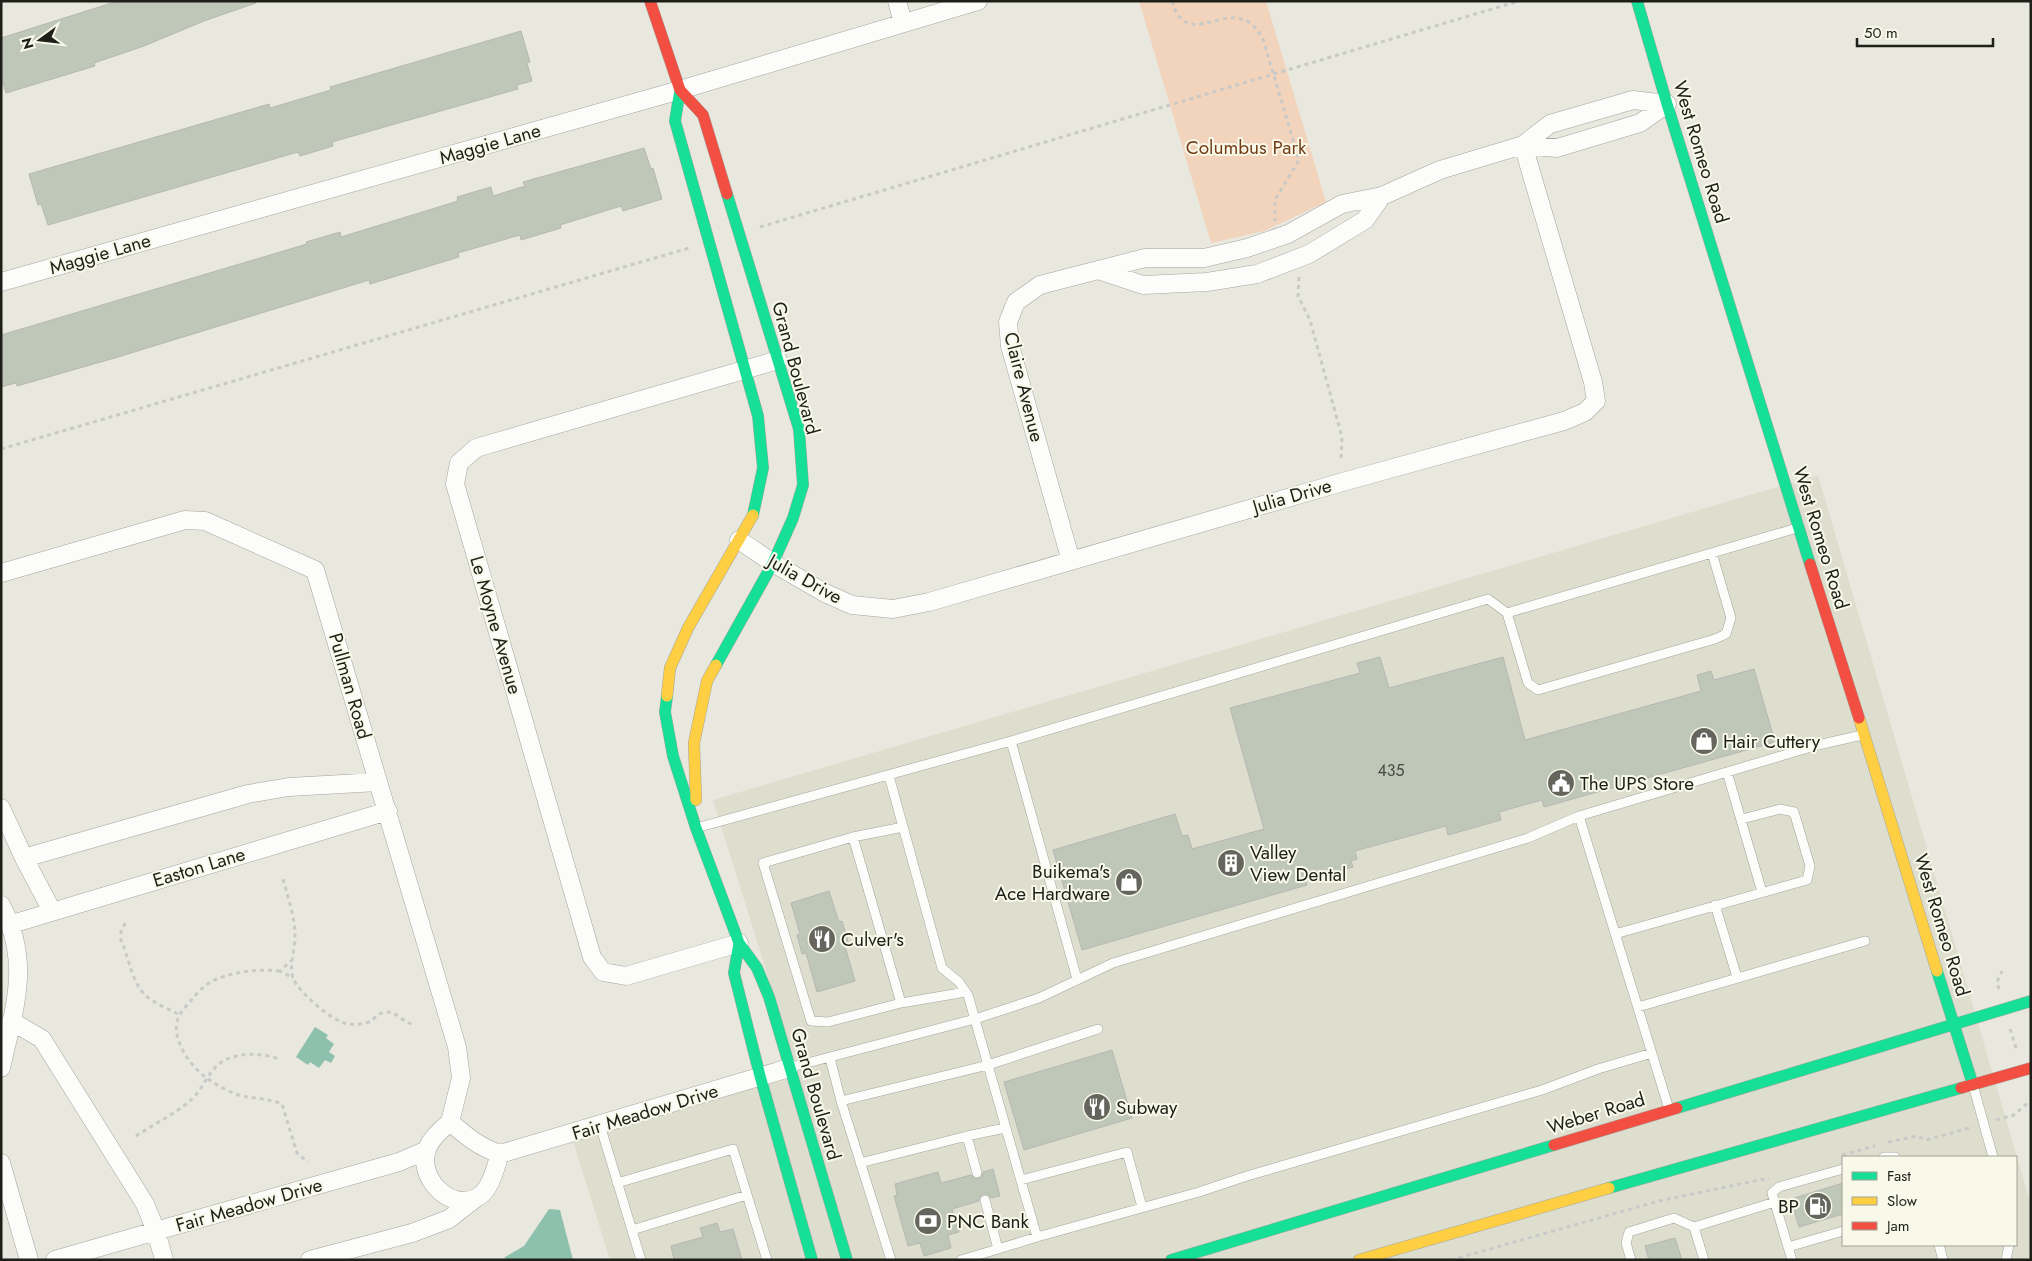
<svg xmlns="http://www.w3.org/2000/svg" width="2032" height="1261" font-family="Jost,sans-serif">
  <rect width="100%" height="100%" fill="#e8e8df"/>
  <path fill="#dddecd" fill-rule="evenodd" d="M1818 475 2031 1205V1260H610L572 1138 798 1073 713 800ZM1843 1157H2016V1245H1843Z"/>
  <path fill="#f2d3bc" d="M1139 1H1266L1326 202 1264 231 1211 243Z"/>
  <path fill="#8ec1ad" d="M315 1027 328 1035 326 1038 334 1044 329 1052 335 1056 331 1063 325 1060 319 1068 310 1062 308 1065 296 1057Z
    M549 1209 560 1210 573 1260H504L505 1257 524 1246Z"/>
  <path fill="#bfc7b9" stroke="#b6b8b1" d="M118 1H255L256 3 204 21 144 46 94 63 95 66 6 93 1 78V38Z
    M521 31 530 62 527 63 532 81 517 85 518 89 332 142 333 146 300 156 298 152 48 225 41 204 38 205 29 174 269 104 270 108 331 90 330 87Z
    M644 148 651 169 653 168 662 199 623 211 621 206 560 225 561 228 521 240 520 235 458 253 459 257 370 284 369 280 118 357 17 386 16 383 1 387V335L307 244 306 242 340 232 341 237 458 201 457 197 491 187 493 196 525 186 523 182Z
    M1380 657 1389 688 1503 657 1525 740 1701 691 1697 675 1711 671 1714 680 1754 669 1775 742 1544 807 1542 800 1499 812 1501 820 1448 835 1446 826 1355 851 1357 859 1351 861 1353 867 1305 880 1307 885 1082 950 1053 850 1175 814 1182 836 1188 835 1192 849 1264 829 1230 708 1360 673 1357 663Z
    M829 891 839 922 842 921 848 942 844 943 855 981 817 992 806 953 802 954 797 935 800 934 791 903Z
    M1112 1050 1132 1118 1024 1150 1004 1082Z
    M993 1169 1000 1196 991 1198 987 1194H983L979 1198V1201L952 1209 959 1232 948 1235 951 1248 924 1256 920 1243 908 1246 894 1196 897 1195 895 1184 938 1172 941 1183 971 1175 978 1179 982 1177 983 1172Z
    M1843 1183V1214L1799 1227 1791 1199Z
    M717 1223 720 1232 733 1229 742 1260H674L671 1246 703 1237 700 1228Z
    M1675 1238 1682 1260H1649L1645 1246Z"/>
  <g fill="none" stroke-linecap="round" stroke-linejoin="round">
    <g stroke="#a4a49e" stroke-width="10">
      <path id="lane" d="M1507 613 1797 528
        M1011 741 1488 599 1507 613 1528 683 1538 690 1715 639 1726 634 1731 618 1712 553
        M1727 772 1762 892
        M889 776 942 968 959 982 968 995 1037 1237 1199 1192 1247 1176 1542 1090 1598 1069 1652 1053
        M1579 816 1669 1109
        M903 827 853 837 763 863 811 1021 828 1022 901 1003 966 992
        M696 828 1011 741 1077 979
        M853 837 901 1003
        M1715 905 1737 977
        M1615 934 1807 880 1810 866 1794 812 1780 809 1742 819
        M1638 1007 1865 941
        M830 1058 841 1101
        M792 1067 975 1019 1039 998 1113 963 1528 838 1579 816 1818 745 1862 735
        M1973 1085 1993 1157
        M600 1125 641 1260
        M1884 1157H1895
        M860 1163 967 1136
        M977 1173 967 1136 1005 1128
        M1021 1180 1127 1152 1142 1207
        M617 1183 733 1149 767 1260
        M1694 1227 1775 1202
        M632 1230 747 1195
        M1939 1245 1943 1260
        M1788 1247 1772 1193 1779 1187 1843 1169
        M998 1249 1037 1237
        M891 1260 841 1101 988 1065 1098 1029
        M961 1260 998 1249 985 1200
        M1631 1260 1626 1243 1629 1232 1674 1218 1694 1227 1704 1260
        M1792 1260 1788 1247 1843 1231
        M2006 1260 2009 1245"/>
    </g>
    <g stroke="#a4a49e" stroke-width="19">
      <path id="street" d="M897 1 903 23
        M1523 145 1550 124 1633 100 1667 104
        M1101 271 1143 285 1207 282 1257 274 1309 254 1365 220 1382 196
        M1 282 680 90 978 1
        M739 540 773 563 825 593 852 605 893 609 929 602 1346 481 1564 421 1585 412 1596 401 1593 382 1523 145
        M1071 561 1010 346 1008 322 1016 302 1040 285 1145 258H1204L1247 248 1288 234 1342 204 1382 196 1440 170 1523 145 1557 148 1640 123 1667 104
        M1 573 185 520 205 521 315 570 457 1047 461 1078 450 1122
        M1 808 24 858 52 911
        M24 858 248 794 289 787 378 782
        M1 905C32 962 14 1009 1 1068
        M12 924 388 811
        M739 943 626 976 603 972 592 957 455 484 459 463 476 448 778 360
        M11 1021 42 1039 145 1204 156 1231 55 1260
        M450 1122C466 1136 479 1147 500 1154 495 1168 491 1191 476 1198 448 1211 417 1176 427 1149 432 1137 441 1130 450 1122Z
        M500 1154 789 1068
        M1 1163 29 1260
        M164 1260 156 1231 399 1162 427 1150
        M310 1260 412 1233 449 1219 476 1198"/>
    </g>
    <g stroke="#a4a49e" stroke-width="12">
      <path id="fast" d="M1637 1 1667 104 1810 564
        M680 90 675 121 758 416 763 468 753 515
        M716 665 773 563 793 518 803 485 799 429 727 194
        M667 696 665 712 673 756 696 828 739 943 757 968 769 997 847 1260
        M739 943 734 973 760 1076 812 1260
        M1937 971 1973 1085
        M1677 1108 2031 1001
        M1609 1188 1961 1088
        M1171 1260 1554 1145"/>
    </g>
    <g stroke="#a4a49e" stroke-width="12">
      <path id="slow" d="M667 696 670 668 688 628 753 515
        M1859 718 1937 971
        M696 800 694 743 707 681 716 665
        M1359 1260 1609 1188"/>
    </g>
    <g stroke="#a4a49e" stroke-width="12">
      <path id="jam" d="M650 1 680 90 703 115 727 194
        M1810 564 1859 718
        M1961 1088 2031 1068
        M1554 1145 1677 1108"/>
    </g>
    <path stroke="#c9c9c7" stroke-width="3" stroke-dasharray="4 4" stroke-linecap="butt" d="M1172 1C1185 47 1217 9 1244 20 1253 23 1258 31 1263 39L1299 160 1275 200V221
      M760 227 1519 1
      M1299 277 1298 296 1310 320 1342 437 1341 461
      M1 449 689 248
      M283 879C288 898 295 917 295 936 295 949 289 965 293 978 298 992 333 1022 348 1024 354 1025 366 1024 371 1021 376 1017 379 1012 387 1012 398 1012 404 1024 414 1024
      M125 923 121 932V940C129 957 131 981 145 995 155 1004 169 1009 180 1015
      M293 959 280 971 293 978
      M280 971C259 969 237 971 217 979 207 983 200 990 193 998 189 1003 183 1009 179 1016 169 1036 189 1064 204 1076 216 1085 233 1095 248 1097 260 1099 270 1099 282 1104L297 1153 308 1162
      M1999 989 1997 982 2002 971
      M2010 1029 2017 1051
      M1996 1120 2014 1115 2031 1100
      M136 1136C154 1124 175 1114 191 1100 201 1091 205 1079 214 1069 229 1051 259 1052 279 1059
      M1888 1142 1917 1136 1926 1140 1973 1127
      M1842 1155 1875 1146
      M1451 1260 1659 1201 1769 1178"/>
    <use href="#lane" stroke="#fcfcfa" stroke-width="9"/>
    <use href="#street" stroke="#fcfcfa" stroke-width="18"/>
    <use href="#fast" stroke="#16e098" stroke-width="11"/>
    <use href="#slow" stroke="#ffcf43" stroke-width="11"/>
    <use href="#jam" stroke="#f24e42" stroke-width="11"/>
  </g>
  <defs>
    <g id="shop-disc" transform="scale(1.4375)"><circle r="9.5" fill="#65655e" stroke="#f8f9e9"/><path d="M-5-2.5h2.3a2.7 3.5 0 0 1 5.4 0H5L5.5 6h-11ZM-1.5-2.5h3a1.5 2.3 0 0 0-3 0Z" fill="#fff"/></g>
    <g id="civic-disc" transform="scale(1.4375)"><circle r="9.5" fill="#65655e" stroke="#f8f9e9"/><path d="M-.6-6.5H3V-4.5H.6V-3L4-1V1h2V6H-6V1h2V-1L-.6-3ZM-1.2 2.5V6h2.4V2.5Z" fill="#fff"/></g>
    <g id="building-disc" transform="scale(1.4375)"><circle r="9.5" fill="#65655e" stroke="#f8f9e9"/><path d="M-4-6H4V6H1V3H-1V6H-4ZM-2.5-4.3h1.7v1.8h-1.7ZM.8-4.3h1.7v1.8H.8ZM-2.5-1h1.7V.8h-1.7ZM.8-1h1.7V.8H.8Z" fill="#fff"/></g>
    <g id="restaurant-disc" transform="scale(1.4375)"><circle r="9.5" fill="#65655e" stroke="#f8f9e9"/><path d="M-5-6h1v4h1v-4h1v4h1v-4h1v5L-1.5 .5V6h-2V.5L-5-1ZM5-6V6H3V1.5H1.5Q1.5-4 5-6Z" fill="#fff"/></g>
    <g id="fuel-disc" transform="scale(1.4375)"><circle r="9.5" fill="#65655e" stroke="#f8f9e9"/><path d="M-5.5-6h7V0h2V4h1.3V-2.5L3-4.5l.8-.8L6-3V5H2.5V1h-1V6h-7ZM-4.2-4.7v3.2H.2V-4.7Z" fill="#fff"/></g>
    <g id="bank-disc" transform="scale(1.4375)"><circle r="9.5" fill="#65655e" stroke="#f8f9e9"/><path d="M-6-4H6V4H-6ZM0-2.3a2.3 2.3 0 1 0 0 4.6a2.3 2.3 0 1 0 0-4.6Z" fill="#fff"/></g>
  </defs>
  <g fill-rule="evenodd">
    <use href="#shop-disc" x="1704" y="741"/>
    <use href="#civic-disc" x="1561" y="783"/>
    <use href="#building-disc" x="1231" y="863"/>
    <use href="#shop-disc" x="1129" y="882"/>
    <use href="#restaurant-disc" x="822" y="939"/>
    <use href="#restaurant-disc" x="1097" y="1107"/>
    <use href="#fuel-disc" x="1818" y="1206"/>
    <use href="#bank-disc" x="928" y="1221"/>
  </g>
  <g text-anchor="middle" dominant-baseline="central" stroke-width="4" stroke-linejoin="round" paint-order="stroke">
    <g font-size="16" fill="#464941">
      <text x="1391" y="770">435</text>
    </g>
    <g font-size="19" fill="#1e1f19" stroke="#f8f9e9">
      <text transform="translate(490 144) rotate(-16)">Maggie Lane</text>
      <text transform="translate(1701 152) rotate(73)">West Romeo Road</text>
      <text transform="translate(100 254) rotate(-16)">Maggie Lane</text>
      <text transform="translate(796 368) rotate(75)">Grand Boulevard</text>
      <text transform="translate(1024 387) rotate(76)">Claire Avenue</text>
      <text transform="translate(1292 496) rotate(-16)">Julia Drive</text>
      <text transform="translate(1821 538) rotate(73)">West Romeo Road</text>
      <text transform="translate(805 579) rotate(29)">Julia Drive</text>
      <text transform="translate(496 625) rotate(74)">Le Moyne Avenue</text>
      <text transform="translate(350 686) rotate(74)">Pullman Road</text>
      <text transform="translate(199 867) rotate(-17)">Easton Lane</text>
      <text transform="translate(1942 925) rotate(73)">West Romeo Road</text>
      <text transform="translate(816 1094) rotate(74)">Grand Boulevard</text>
      <text transform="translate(645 1112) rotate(-17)">Fair Meadow Drive</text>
      <text transform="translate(1596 1113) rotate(-17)">Weber Road</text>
      <text transform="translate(249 1205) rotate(-16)">Fair Meadow Drive</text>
    </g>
    <g font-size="19" fill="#733d19" stroke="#f8f9e9">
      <text x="1246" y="147">Columbus Park</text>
    </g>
    <g font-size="19" fill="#1e1f19" stroke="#f8f9e9" text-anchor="start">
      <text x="1723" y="741">Hair Cuttery</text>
      <text x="1580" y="783">The UPS Store</text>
      <text x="1250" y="852">Valley<tspan x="1250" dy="22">View Dental</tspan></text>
      <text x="1110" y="871" text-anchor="end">Buikema's<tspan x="1110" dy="22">Ace Hardware</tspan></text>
      <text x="841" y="939">Culver's</text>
      <text x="1116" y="1107">Subway</text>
      <text x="1799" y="1206" text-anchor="end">BP</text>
      <text x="947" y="1221">PNC Bank</text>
    </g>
  </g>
  <rect width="2032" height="1261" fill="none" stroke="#1e1f19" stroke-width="5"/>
  <rect x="1842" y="1156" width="175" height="90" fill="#f8f9e9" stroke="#a1a296"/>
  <rect x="1852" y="1172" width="25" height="8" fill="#16e098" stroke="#a1a296"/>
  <text x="1887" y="1181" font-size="15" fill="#1e1f19">Fast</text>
  <rect x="1852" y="1197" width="25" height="8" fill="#ffcf43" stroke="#a1a296"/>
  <text x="1887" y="1206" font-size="15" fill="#1e1f19">Slow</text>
  <rect x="1852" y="1222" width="25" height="8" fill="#f24e42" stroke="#a1a296"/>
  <text x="1887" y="1231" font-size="15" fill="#1e1f19">Jam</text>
  <g transform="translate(40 40) rotate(255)" stroke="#f8f9e9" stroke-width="4" paint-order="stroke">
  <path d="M0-4L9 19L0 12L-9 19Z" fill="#1e1f19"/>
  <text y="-8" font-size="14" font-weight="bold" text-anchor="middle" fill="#1e1f19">N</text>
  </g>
  <path d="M1857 38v8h136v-8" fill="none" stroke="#1e1f19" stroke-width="2.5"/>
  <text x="1864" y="38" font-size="15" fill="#1e1f19" stroke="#f8f9e9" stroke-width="4" paint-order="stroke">50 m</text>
</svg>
